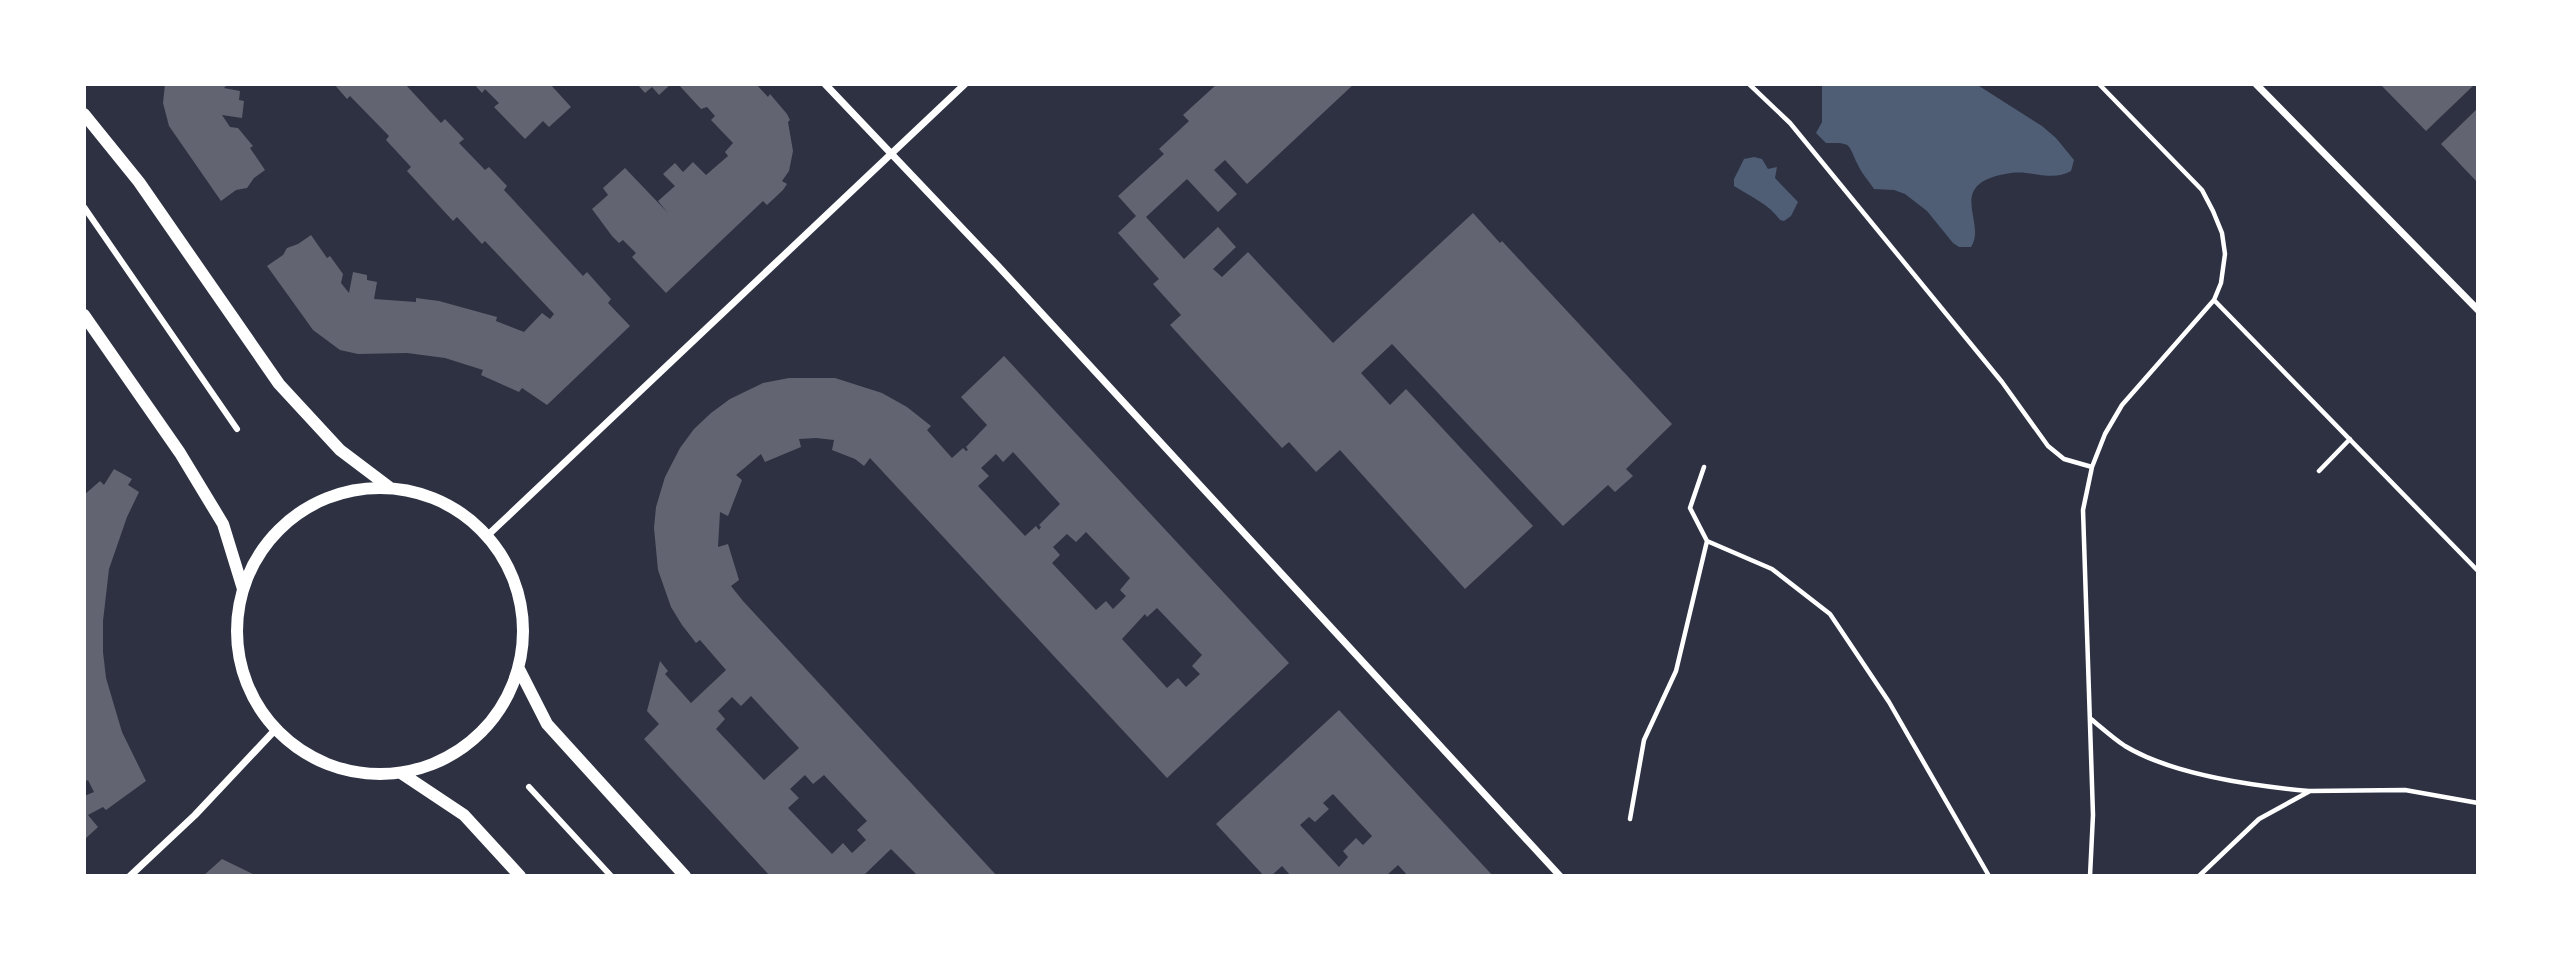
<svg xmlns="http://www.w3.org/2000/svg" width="2562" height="960" font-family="Inter,sans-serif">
  <rect width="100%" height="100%" fill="#2d3142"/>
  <path fill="#4f5d75" d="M1822 84H1976L2042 126 2056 138 2074 160 2071 171C2052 182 2032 170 2011 173 1942 183 1988 222 1971 247H1959L1953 243 1927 211 1905 194 1894 190 1874 189C1869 181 1862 174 1858 165 1847 143 1853 143 1826 143L1816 133 1822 122Z
    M1754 157 1762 159 1768 169 1777 167 1775 178 1798 202 1791 216 1784 221 1780 220C1770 205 1750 196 1734 186V179L1744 159Z"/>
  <path fill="#626471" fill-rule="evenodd" d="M165 84H228L224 88 240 91 239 100 244 101 242 118 222 115 230 127 238 128 253 146 250 148 265 170 254 178 247 188 236 190 221 201 169 126 163 103Z
    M334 84H405L441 123 445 119 464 139 459 143 485 170 489 167 507 186 504 190 583 276 587 272 611 299 608 303 630 326 547 405 522 388 519 392 481 375 483 370 445 358 407 353 358 354 340 350 313 330 267 266 283 255 287 248 298 244 311 235 327 258 330 256 343 274 341 283 349 293 353 272 367 275V280L377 282 374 299 416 302V298L439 301 497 317 496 321 524 332 542 313 550 319 554 314 485 241 482 244 457 217 453 221 407 171 411 167 386 140 389 136 350 96 347 99Z
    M474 84H550L571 107 549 127 543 121 525 139 494 107 499 103 485 89 482 93Z
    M637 84H671L659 95 652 87 645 93Z
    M678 84H756L768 97 770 94 787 114 790 120 788 122 793 151 789 171 782 181 787 184 783 190 767 205 763 201 666 293 632 257 636 253 623 240 619 243 612 236 592 209 608 195 603 188 625 168 668 213 658 201 675 186 663 174 675 163 683 172 693 162 706 175 728 156 725 152 733 143 711 120 715 116 707 107 701 109Z
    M1217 84H1354L1247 184 1225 160 1214 170 1237 194 1218 212 1187 179 1146 217 1184 259 1218 227 1236 247 1213 269 1222 277 1248 252 1333 343 1473 213 1500 243 1502 241 1672 424 1626 469 1633 476 1615 492 1608 485 1563 526 1392 344 1361 373 1390 405 1406 389 1533 526 1465 589 1340 450 1316 472 1289 442 1282 448 1170 325 1181 315 1153 284 1159 279 1118 233 1136 216 1118 196 1164 154 1159 149 1189 121 1183 115Z
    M2380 84H2475L2426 131Z
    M2478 108V183L2441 144Z
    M1004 356 1289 663 1167 778 870 458 864 466 855 459 832 450 834 440 816 438 799 439 801 447 765 462 761 454 736 475 742 480 728 516 720 512 718 547 728 544 739 580 731 586 743 601 997 876H918L891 849 863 876H770L644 739 659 724 647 711 660 661 668 671 665 674 691 703 726 670 700 640 696 643 682 625 671 607 658 570 654 528 656 507 665 477 680 448 694 429 711 413 730 399 763 383 789 378H835L882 393 907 407 931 426 927 430 952 458 963 448 966 451 968 450 966 447 987 425 961 397ZM1013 452 1060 504 1039 525 1041 527 1039 530 1036 526 1025 536 978 486 989 476 981 468 996 454 1003 462ZM1086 532 1130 578 1120 590 1126 596 1113 609 1106 601 1096 610 1052 563 1060 555 1053 547 1067 534 1076 542ZM1157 608 1202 655 1192 666 1200 674 1186 687 1178 678 1167 688 1122 639 1145 614 1147 617ZM751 696 799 748 764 780 716 729 725 719 718 711 732 697 741 706ZM805 775 813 784 824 775 867 821 857 830 866 840 852 853 843 843 832 854 788 808 799 798 790 789Z
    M114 469 132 479 128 485 139 492 127 517 109 569 103 621V652L106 678 122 732 146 781 106 810 103 807 88 815 98 827 84 840V796L94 792 88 780 84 782V495L100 481 104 485Z
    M1339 710 1455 835 1493 876H1408L1398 865 1386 876H1291L1282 866 1271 876H1264L1216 824ZM1333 794 1372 836 1363 845 1356 838 1343 851 1348 857 1339 867 1300 825 1309 817 1315 822 1329 809 1323 803Z
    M222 859 257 876H203Z"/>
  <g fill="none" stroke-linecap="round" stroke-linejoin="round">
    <path stroke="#fff" stroke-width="4.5" d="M1749 84 1790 123 2002 382 2048 446 2064 459 2092 467 2105 434 2122 405 2214 300 2221 283 2225 254 2222 233 2213 211 2202 190 2099 84
      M2214 300 2478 571
      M1704 467 1690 508 1707 541
      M2319 471 2350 439
      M2091 719C2102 728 2113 738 2125 746 2173 775 2254 786 2309 791
      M1630 819 1644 740 1676 671 1707 541 1772 569 1830 614 1889 702 1989 876
      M2090 876 2093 815 2083 510 2092 467
      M2199 876 2259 819 2310 791 2405 790 2478 803"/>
    <path stroke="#fff" stroke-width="6" d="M84 207 237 429
      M529 787 611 876"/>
    <path stroke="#fff" stroke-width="7" d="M825 84 998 266 1560 876
      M2256 84 2478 310
      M488 535 965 84
      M130 876 195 815 275 730"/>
    <path stroke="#fff" stroke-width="12" d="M84 114 139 182 279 384 340 450 389 487
      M84 315 180 453 223 524 243 589
      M237 631a143 143 0 1 1 286 0a143 143 0 1 1-286 0Z
      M519 669 547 724 685 876
      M401 773 464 815 520 876"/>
  </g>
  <rect width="2562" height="960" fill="none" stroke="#ffffff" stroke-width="172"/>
</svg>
